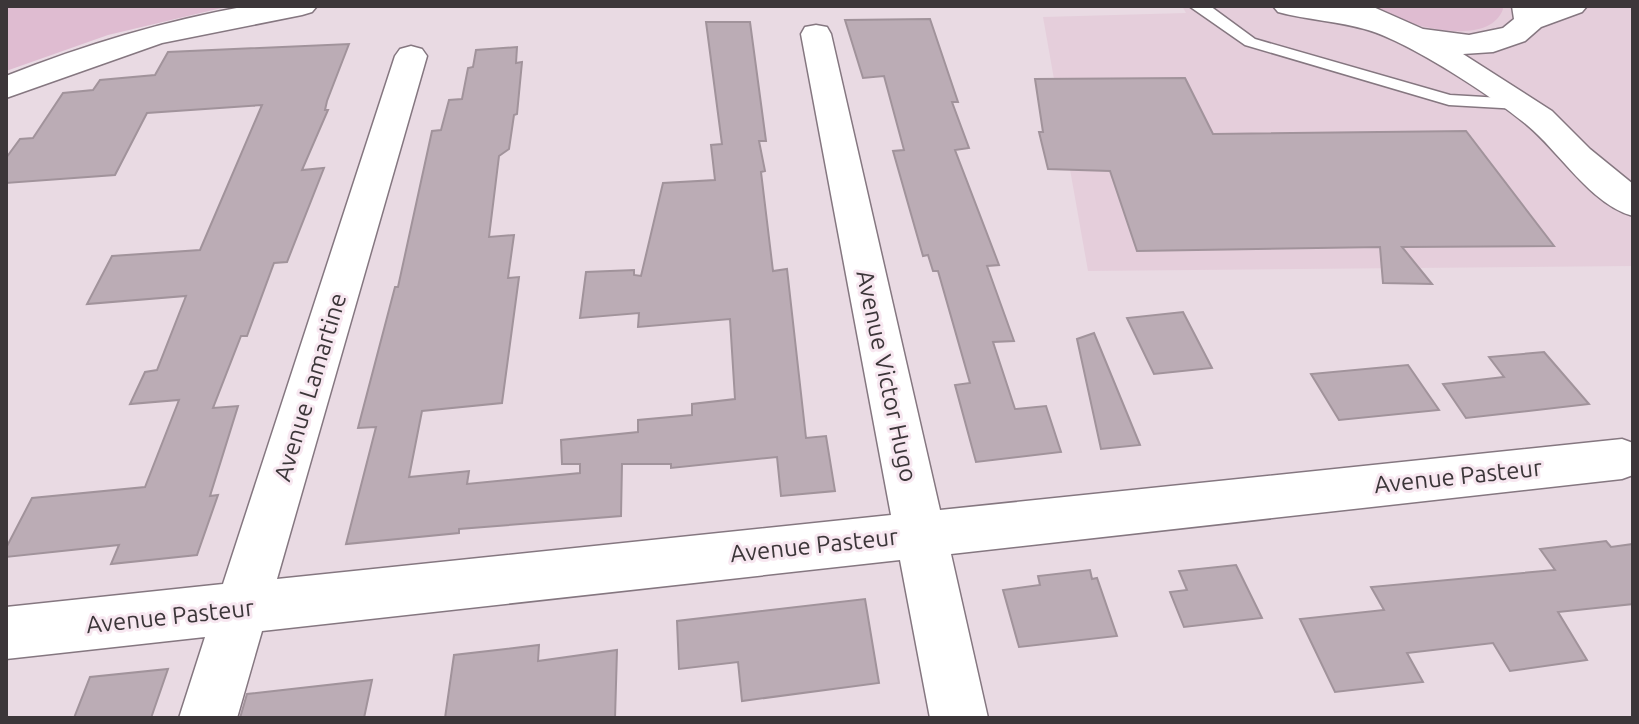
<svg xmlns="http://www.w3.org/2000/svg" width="1639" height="724" font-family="Ubuntu,sans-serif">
  <rect width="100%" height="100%" fill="#e9dae3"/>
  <path fill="#e5cedb" d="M1182 6H1633V266L1088 271 1043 17 1186 13Z"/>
  <path fill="#dfbcd1" d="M6 6H230L108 35 6 71Z
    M1372 6H1502L1503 9C1489 50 1399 25 1372 6Z"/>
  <path fill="#bbacb5" stroke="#a1939b" stroke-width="2" d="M930 19 958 102H952L969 148 955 150 999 265 987 266 1014 341 993 342 1015 409 1046 406 1061 452 976 462 955 385 970 383 938 271H933L928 255 923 256 893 151 904 150 884 76 863 78 845 20Z
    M706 22H750L766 141H759L765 171 761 172 773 271 787 269 806 438 826 436 835 491 781 496 777 457 671 468V464H622L621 516 459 529V533L346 544 376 427 358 428 395 287H398L432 131 441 130 449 100 462 99 468 68 473 67 476 50 517 47 516 63 522 62 517 114 514 115 509 149 499 156 489 237 514 235 508 278 519 277 502 403 422 411 409 477 469 471 467 484 580 473V464H562L561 440 638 432V420L692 415V404L735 399 730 319 638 327 639 313 580 318 586 272 634 270V275L641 276 663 183 715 180 711 145 722 144Z
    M349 44 327 101 325 110H328L302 170 324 168 287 262 274 263 247 336H241L213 408 238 406 210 496 218 495 197 555 111 564 119 545 6 557V548L32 498 145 487 179 400 130 404 145 372 157 370 186 296 87 304 112 256 200 250 262 105 147 113 115 175 6 183V158L20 139 33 138 63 93 93 90 100 80 155 75 168 52Z
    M1185 78 1213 134 1466 131 1554 246 1402 247 1432 284 1383 283 1380 247 1137 251 1110 171 1048 169 1039 132H1043L1035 79Z
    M1183 312 1212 368 1154 374 1127 318Z
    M1094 333 1140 445 1101 449 1077 339Z
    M1544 352 1589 404 1466 418 1443 384 1504 377 1489 357Z
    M1408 365 1439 410 1339 420 1311 374Z
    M1606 541 1611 547 1633 544V604L1558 612 1587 660 1510 671 1493 643 1407 653 1423 682 1335 692 1300 619 1384 610 1371 587 1555 570 1540 549Z
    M1236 565 1262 618 1184 627 1170 592 1187 590 1179 571Z
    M1090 570 1092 579 1097 578 1117 636 1019 647 1003 590 1040 585 1038 576Z
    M865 599 879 683 742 701 738 662 679 669 677 621Z
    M539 645 538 661 617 650 615 718H445L454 655Z
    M168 669 151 718H74L90 677Z
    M372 680 364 718H240L247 694Z"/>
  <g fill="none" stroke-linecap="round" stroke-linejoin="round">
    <g stroke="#857780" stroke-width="3">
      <path id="lane" d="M1189 6H1210L1255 39 1450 95 1519 99 1527 104 1519 109 1449 105 1245 45Z"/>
    </g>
    <g stroke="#857780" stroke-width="3">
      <path id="street" d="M247 6H317L312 12 302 15 162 43 6 98V76C84 45 164 21 247 6Z
        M1273 6H1371L1423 29 1469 35 1503 28 1514 19 1512 6H1587L1582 12 1541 27 1525 41 1493 52 1463 54 1552 111 1590 149 1633 184V216C1591 205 1559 151 1527 125 1492 96 1411 43 1368 30 1339 21 1307 20 1278 12Z
        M816 25 827 27 831 34 940 510 1622 439 1633 443V475L1622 479 951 554 988 718H930L900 560 262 631 237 718H179L205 637 6 659V607L223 584 395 56 400 49 411 46 422 49 427 56 277 579 891 515 801 34 805 27Z"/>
    </g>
    <use href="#lane" fill="#fff" fill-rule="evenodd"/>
    <use href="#street" fill="#fff" fill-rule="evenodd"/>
  </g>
  <g text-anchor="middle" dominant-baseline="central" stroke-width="6" stroke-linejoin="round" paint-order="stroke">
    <g font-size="24" fill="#3c3639" stroke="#f7e7f0">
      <text transform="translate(887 376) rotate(78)">Avenue Victor Hugo</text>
      <text transform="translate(310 387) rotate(-73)">Avenue Lamartine</text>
      <text transform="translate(1458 476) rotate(-6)">Avenue Pasteur</text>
      <text transform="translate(814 545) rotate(-6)">Avenue Pasteur</text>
      <text transform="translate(170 616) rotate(-6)">Avenue Pasteur</text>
    </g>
  </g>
  <rect width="1639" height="724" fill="none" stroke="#3c3639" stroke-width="16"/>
</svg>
